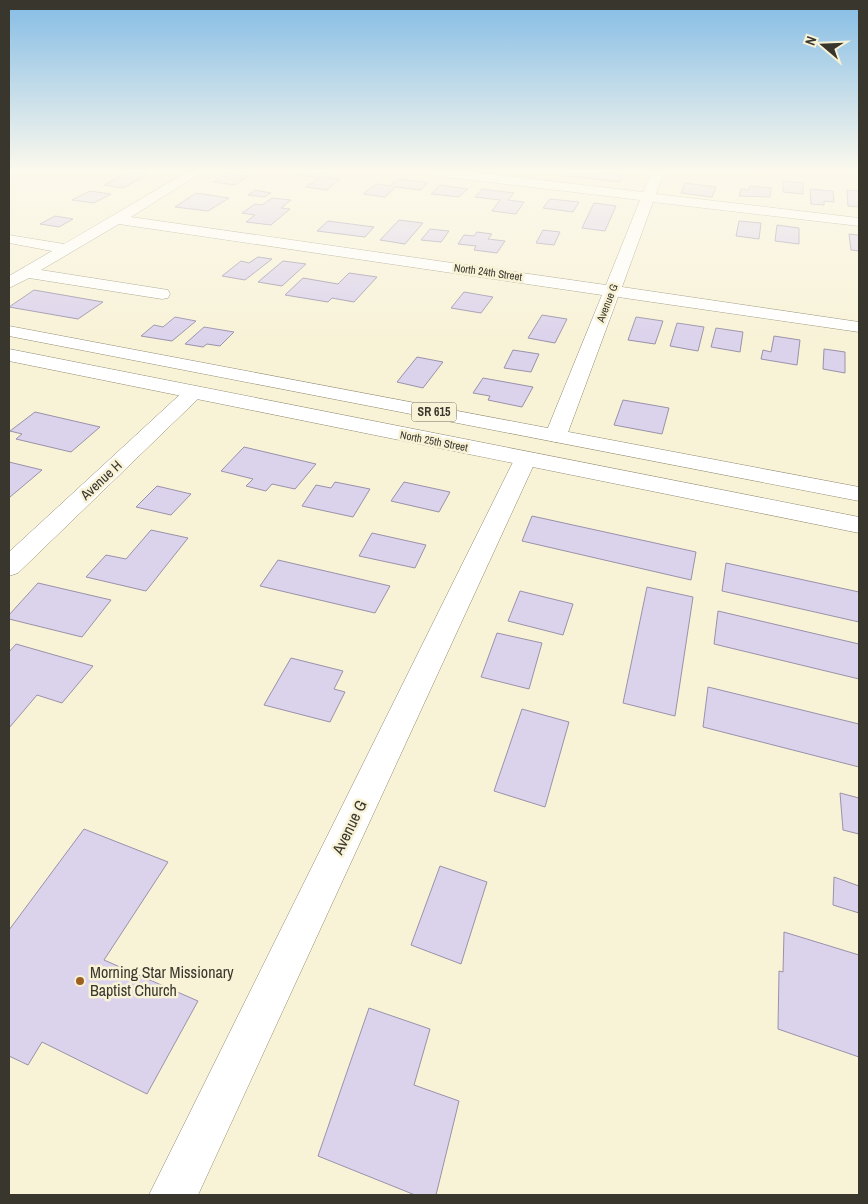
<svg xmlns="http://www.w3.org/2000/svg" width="868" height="1204" font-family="'Archivo Narrow',sans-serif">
  <rect width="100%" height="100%" fill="#f8f2d7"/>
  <path fill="#dbd2ec" stroke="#9a92aa" d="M128 172 147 175 123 188 104 185Z
    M300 172H333L326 177 340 179 327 190 306 187 319 178 296 175Z
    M568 172H599L623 175 620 182 566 176Z
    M226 173 248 176 235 185 213 182Z
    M398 179 428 183 420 190 396 187 385 197 363 194 376 184 390 186Z
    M783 181 803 183V194L783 192Z
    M685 183 716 187 712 197 681 193Z
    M440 185 468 189 459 197 431 194Z
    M750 186 771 188 770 197 739 196 741 189 749 190Z
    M482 189 514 193 508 200 524 202 516 214 492 211 500 200 475 197Z
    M810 189 833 191 834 202 824 201V205L811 204Z
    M255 190 271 193 264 197 248 195Z
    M847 190 859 191V207L848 206Z
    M90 191 111 194 94 203 72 200Z
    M196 193 229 198 208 211 175 207Z
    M272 198 291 200 281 208 290 209 271 225 246 222 255 215 242 213 255 204 262 205Z
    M550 199 579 202 573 212 543 208Z
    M594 203 616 206 605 231 582 228Z
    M55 216 73 219 59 227 40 224Z
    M399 220 423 223 405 244 380 240Z
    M328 221 374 227 365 237 317 231Z
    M739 221 761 223 759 239 736 236Z
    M777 225 799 228V244L775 241Z
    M430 229 449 231 441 242 421 240Z
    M543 230 560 232 554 245 536 243Z
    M477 232 492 234 488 239 505 241 497 253 474 250 476 246 458 244 464 235 474 236Z
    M849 234 859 235V251L851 250Z
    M258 257 272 259 245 280 222 276 241 261 249 263Z
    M283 261 306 264 282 286 258 282Z
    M349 273 377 277 354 302 332 298 328 302 285 295 303 278 338 284Z
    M34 290 103 302 78 319 9 307Z
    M464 292 493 297 481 313 451 308Z
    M542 315 567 319 555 343 528 338Z
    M175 317 196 321 172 341 141 336 154 325 163 327Z
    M636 317 663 321 655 344 628 340Z
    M677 323 704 327 698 351 670 346Z
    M204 327 234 332 220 346 207 344 203 347 185 344Z
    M716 328 743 332 740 352 711 347Z
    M774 336 800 340 797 365 761 359 763 350 771 352Z
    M824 349 845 352V373L823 369Z
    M513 350 539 354 531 372 504 368Z
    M417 357 443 362 423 388 397 382Z
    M483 378 533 387 522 407 488 400 490 396 473 393Z
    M623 400 669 408 662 434 614 425Z
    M35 412 100 427 71 452 16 439 22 434 10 431Z
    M244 447 316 464 295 489 272 484 266 491 246 486 253 479 221 471Z
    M9 462 42 470 10 497H9Z
    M335 482 370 489 353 517 302 506 316 485 331 488Z
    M404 482 450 492 439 512 391 501Z
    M157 486 191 494 171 515 136 507Z
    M532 516 696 552 691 580 522 541Z
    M151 530 188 538 146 591 86 577 106 555 126 559Z
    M372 533 426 545 415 568 359 556Z
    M278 560 390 586 375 613 260 586Z
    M726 563 859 592V622L722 591Z
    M38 583 111 600 82 637 9 619V615Z
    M647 587 693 597 675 716 623 703Z
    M520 591 573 604 563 635 508 621Z
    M718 611 859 644V679L714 644Z
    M497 633 542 643 529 689 481 677Z
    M16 644 93 666 62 703 37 695 9 728V652Z
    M291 658 343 671 334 689 345 692 330 722 264 705Z
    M708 687 859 724V767L703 727Z
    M522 709 569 722 545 807 494 791Z
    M840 793 859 798V834L843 830Z
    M84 829 168 862 104 960 198 1001 147 1094 42 1042 28 1065 9 1056V930Z
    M440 866 487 882 461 964 411 945Z
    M834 877 859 886V913L833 905Z
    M784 932 859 955V1057L778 1029 779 971 783 972Z
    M369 1008 430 1029 414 1085 459 1101 436 1195H415L318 1156Z"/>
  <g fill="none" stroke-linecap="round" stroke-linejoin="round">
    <g stroke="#908a71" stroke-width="1">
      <path id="minor" d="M187 172H202L131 217 606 285 640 200 438 176 432 172H472L643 192 652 172H664L656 194 859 218V226L653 202 622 287 859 322V332L618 297 567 435 564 440 556 442 548 440 545 435 602 295 119 224 41 270 162 289 168 290 170 294 168 298 162 299 29 278 9 288V276L52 251 9 243V235L64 244Z
        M194 386 201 388 204 392 201 396 18 573 9 576V552L187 388Z
        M525 453 533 455 536 460 198 1195H149L514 460 517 455Z"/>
    </g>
    <g stroke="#908a71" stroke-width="1">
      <path id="major" d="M9 326 859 487V501L9 336Z
        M9 349 859 517V533L9 361Z"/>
    </g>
    <use href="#minor" fill="#fff" fill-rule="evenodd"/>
    <use href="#major" fill="#fff" fill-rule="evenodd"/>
  </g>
  <linearGradient id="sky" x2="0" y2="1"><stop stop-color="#84bce5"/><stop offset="0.5" stop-color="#fcf9ed"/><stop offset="1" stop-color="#fcf9ed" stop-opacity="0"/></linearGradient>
  <rect width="868" height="341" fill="url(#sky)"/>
  <circle fill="#9c6022" stroke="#f8f2d7" stroke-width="2" cx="80" cy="981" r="5"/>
  <g text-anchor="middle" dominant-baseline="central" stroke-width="5" stroke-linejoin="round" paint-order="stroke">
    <g font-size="11" fill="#39372d" stroke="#f8f2d7">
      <text transform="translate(488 272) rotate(8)">North 24th Street</text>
      <text transform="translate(607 303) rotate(-69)">Avenue G</text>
      <text transform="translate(434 441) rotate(11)">North 25th Street</text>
    </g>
    <rect fill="#f8f2d7" stroke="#726f60" stroke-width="1" x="411.5" y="402.5" width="45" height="19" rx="4"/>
    <g font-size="12" font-weight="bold" fill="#39372d">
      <text x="434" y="412">SR 615</text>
    </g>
    <g font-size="14" fill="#39372d" stroke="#f8f2d7">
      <text transform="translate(101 480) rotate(-43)">Avenue H</text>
    </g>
    <g font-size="16" fill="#39372d" stroke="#f8f2d7">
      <text transform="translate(349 827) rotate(-64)">Avenue G</text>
    </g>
    <g font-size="16" fill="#39372d" stroke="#f8f2d7" text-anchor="start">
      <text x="90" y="972">Morning Star Missionary<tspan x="90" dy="18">Baptist Church</tspan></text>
    </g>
  </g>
  <rect width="868" height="1204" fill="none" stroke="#39372d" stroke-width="20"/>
  <g transform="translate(823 45) rotate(289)" stroke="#f8f2d7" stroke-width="4" paint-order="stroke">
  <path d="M0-4L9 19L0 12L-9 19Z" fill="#39372d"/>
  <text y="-8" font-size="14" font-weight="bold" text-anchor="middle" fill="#39372d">N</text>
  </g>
</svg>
